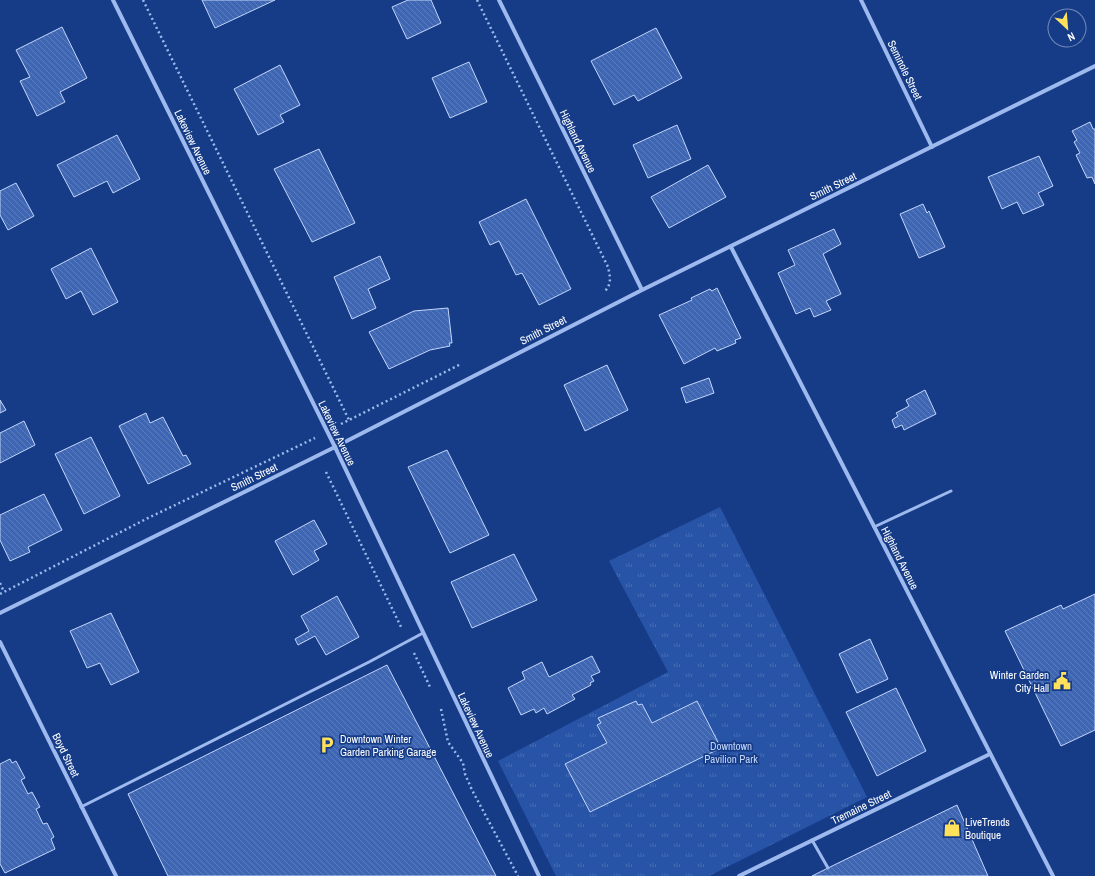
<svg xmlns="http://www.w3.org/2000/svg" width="1095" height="876" font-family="'Archivo Narrow',sans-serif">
  <defs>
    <pattern id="park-tufts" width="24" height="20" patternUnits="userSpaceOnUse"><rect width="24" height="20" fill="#2854a7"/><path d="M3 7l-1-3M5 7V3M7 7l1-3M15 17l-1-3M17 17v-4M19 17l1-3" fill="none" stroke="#486eb4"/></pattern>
    <pattern id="building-back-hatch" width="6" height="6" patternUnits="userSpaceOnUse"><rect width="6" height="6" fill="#3e66b2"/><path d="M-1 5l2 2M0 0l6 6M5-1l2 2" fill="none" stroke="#5b7dbe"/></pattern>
  </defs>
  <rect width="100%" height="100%" fill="#163c88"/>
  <path fill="url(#park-tufts)" d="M720 507 867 797 709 876H556L498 761 668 672 609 561Z"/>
  <path fill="url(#building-back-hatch)" stroke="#c3d6fb" d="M202 0H275L215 28Z
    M408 0H431L441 23 407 39 392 7Z
    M62 27 87 78 60 92 65 102 37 116 20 81 30 77 16 50Z
    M656 28 682 78 638 101 634 95 614 105 591 61Z
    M469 62 487 102 450 118 432 78Z
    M280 65 300 105 280 115 284 122 258 135 234 89Z
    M1090 122 1093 129H1095V184L1092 177 1087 178 1076 155 1080 153 1074 142 1077 140 1072 131Z
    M677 125 691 159 648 178 633 145Z
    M117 135 140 179 113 193 107 181 74 197 57 165Z
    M319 149 355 223 312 242 274 169Z
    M1039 156 1053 186 1038 193 1044 205 1023 214 1017 202 1002 209 988 177Z
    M708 165 726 197 669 228 651 197Z
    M16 183 34 216 8 230 0 215V191Z
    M526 199 571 289 539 305 522 273 516 275 499 241 490 245 479 222Z
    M923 204 927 213 929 211 945 247 919 258 900 214Z
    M834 229 841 244 823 254 841 294 826 301 831 310 814 317 810 308 796 314 778 273 795 265 788 250Z
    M91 248 118 302 93 315 81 291 66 299 51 269Z
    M380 256 390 279 368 289 376 308 352 319 334 277Z
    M717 288 741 338 735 340 736 343 717 351 715 348 684 364 659 315 692 300 691 298 710 289 712 291Z
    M448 308 452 343H449L450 346 430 350 389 369 369 332 414 311Z
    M607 365 628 410 585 431 564 385Z
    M709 378 714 393 686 403 681 388Z
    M925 390 936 414 904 430 902 425 895 428 892 420 898 416 896 413 909 406 906 400Z
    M0 400 6 410 0 413Z
    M146 413 150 423 163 417 183 456 186 455 191 464 148 484 119 426Z
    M24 421 35 445 0 463V433Z
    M91 437 120 496 84 514 55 454Z
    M447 450 489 535 450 553 408 467Z
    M44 494 62 530 28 547 30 552 10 561 0 540V515Z
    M314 520 327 544 314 551 319 560 293 575 275 541Z
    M514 554 537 600 472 628 451 582Z
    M1095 594V730L1061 746 1005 631 1061 605 1063 609Z
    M337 596 359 637 326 655 315 636 298 645 295 639 309 631 301 616Z
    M111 613 139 672 111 685 100 663 87 668 70 631Z
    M870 639 888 679 857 693 839 654Z
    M592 656 600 672 591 676 594 681 590 683 591 685 572 695 575 699 547 714 544 708 536 713 534 709 521 715 508 688 525 679 522 672 542 662 549 677Z
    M387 665 496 876H168L128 794Z
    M896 688 926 751 877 776 846 712Z
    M636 701 638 705 642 704 652 723 697 701 721 748 590 812 565 764 607 743 597 725 601 723 598 718Z
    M10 759 12 763 16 761 25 778 21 780 28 794 32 792 40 807 36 809 43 824 47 823 54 837 51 839 55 849 5 873 0 864V764Z
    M957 805 988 876H812L828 868Z"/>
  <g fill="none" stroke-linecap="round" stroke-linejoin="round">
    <path stroke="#9db9ee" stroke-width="2.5" stroke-dasharray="2 3" stroke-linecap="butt" d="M143 0 349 420
      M477 0 608 267C610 276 612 284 605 291
      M341 424 461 364
      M326 472 402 629
      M0 583 4 592
      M0 594 148 518 315 438
      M414 653 430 687
      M441 709 448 742 463 763 465 774 472 790 518 876"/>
    <path stroke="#9db9ee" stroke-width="3" d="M874 527 951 491
      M81 807 369 662 423 633
      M812 840 828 868"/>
    <path stroke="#9db9ee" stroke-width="4" d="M113 0 335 447 539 876
      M499 0 642 290
      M861 0 932 147
      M731 247 1053 876
      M0 613 335 447 642 290 1095 66
      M0 642 116 876
      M739 876 990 754"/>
  </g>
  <defs>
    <g id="civic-bare" transform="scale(1.38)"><path d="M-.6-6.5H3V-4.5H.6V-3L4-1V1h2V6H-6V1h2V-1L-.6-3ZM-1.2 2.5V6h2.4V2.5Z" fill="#ffe05a" stroke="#163c88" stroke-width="2.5" paint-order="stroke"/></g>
    <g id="parking-bare" transform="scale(1.38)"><path d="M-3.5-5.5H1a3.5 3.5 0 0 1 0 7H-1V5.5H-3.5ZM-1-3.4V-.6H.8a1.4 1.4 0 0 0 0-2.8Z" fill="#ffe05a" stroke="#163c88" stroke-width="2.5" paint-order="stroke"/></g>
    <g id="shop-bare" transform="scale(1.38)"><path d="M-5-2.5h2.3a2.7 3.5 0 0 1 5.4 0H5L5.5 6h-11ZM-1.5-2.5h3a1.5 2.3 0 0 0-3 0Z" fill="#ffe05a" stroke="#163c88" stroke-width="2.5" paint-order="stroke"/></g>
  </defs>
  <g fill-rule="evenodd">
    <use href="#civic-bare" x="1062" y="681"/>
    <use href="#parking-bare" x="327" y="745"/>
    <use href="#shop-bare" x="952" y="828"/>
  </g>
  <g text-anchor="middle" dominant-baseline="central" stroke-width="3.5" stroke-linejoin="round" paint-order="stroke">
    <g font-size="11" fill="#fff" stroke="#163c88">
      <text transform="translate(905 70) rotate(64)">Seminole Street</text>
      <text transform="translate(578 141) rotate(64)">Highland Avenue</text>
      <text transform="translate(193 142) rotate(64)">Lakeview Avenue</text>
      <text transform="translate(833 186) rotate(-26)">Smith Street</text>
      <text transform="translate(543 330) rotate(-27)">Smith Street</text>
      <text transform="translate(337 433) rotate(64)">Lakeview Avenue</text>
      <text transform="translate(254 477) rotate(-26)">Smith Street</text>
      <text transform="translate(900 558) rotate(63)">Highland Avenue</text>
      <text transform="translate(476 725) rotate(65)">Lakeview Avenue</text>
      <text transform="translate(66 755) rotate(64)">Boyd Street</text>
      <text transform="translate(861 807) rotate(-26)">Tremaine Street</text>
    </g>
    <g font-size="11" fill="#fff" stroke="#163c88" text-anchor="start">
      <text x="1049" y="675" text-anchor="end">Winter Garden<tspan x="1049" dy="13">City Hall</tspan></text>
      <text x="340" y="739">Downtown Winter<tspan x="340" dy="13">Garden Parking Garage</tspan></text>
      <text x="965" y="822">LiveTrends<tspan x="965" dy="13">Boutique</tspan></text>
    </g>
    <g font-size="11" fill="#c3d6fb" stroke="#163c88">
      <text x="731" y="746">Downtown<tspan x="731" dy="13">Pavilion Park</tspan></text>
    </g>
  </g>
  <g transform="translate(1067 28) rotate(154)"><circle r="19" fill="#163c88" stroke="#738ab8"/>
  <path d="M0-3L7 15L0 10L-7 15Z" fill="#ffe05a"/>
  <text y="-6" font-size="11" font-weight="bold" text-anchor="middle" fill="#ffffff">N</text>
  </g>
</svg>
